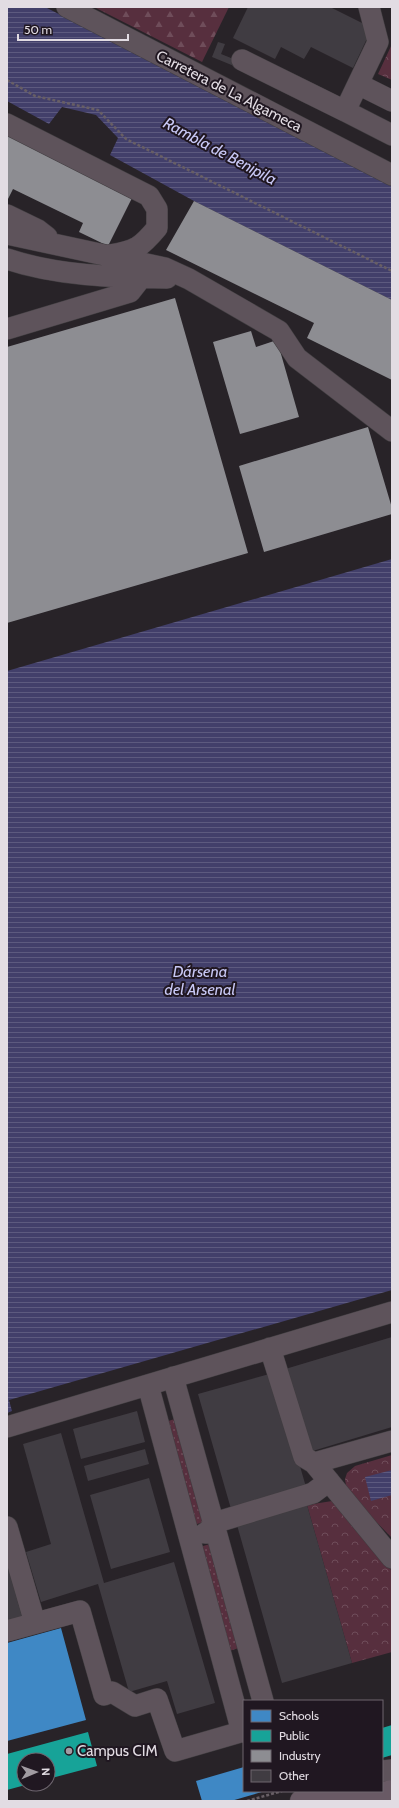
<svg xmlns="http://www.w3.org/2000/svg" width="399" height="1808" font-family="Cabin,sans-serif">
  <defs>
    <pattern id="grass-dots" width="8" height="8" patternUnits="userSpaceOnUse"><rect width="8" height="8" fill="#572f3e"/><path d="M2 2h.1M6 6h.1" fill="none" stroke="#6f4d5a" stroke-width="1.8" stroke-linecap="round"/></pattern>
    <pattern id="forest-firs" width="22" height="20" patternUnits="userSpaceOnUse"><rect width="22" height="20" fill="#572f3e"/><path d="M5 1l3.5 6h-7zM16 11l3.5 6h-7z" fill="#6f4d5a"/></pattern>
    <pattern id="park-crowns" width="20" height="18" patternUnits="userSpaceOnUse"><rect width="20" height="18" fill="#572f3e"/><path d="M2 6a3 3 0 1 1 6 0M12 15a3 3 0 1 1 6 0" fill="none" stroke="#6f4d5a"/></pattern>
    <pattern id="water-rules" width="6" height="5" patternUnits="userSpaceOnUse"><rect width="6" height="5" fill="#423f6a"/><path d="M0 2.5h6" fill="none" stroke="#5d5a7f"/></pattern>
  </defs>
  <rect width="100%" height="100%" fill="#282328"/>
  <path fill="url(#grass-dots)" d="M178 1418 207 1521 194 1525 165 1422Z
    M213 1543 242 1647 229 1651 200 1547Z"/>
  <path fill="url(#forest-firs)" d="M94 7H229L202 62Z"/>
  <path fill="url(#park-crowns)" d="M392 44V80L378 74Z
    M392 1455V1538L347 1492 345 1479 347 1473 355 1466Z
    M332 1501 392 1571V1652L352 1663 307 1505Z"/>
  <path fill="url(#water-rules)" d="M7 7H45L392 183V300L194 201 110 155 118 138 96 115 62 107 49 124 7 101Z
    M392 559V1290L9 1400 12 1411 7 1413V671Z
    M392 1470V1495L371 1501 365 1477Z"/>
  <path fill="#3f88c5" d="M61 1628 86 1720 7 1741V1643Z
    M244 1767V1791H265L231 1801H202L196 1781Z"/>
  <path fill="#17a398" d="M392 1725V1755L382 1758V1728Z
    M88 1732 97 1766 48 1779V1760H24V1784H29L7 1790V1754Z"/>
  <path fill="#8d8d92" d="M7 131 134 194 108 246 79 232 83 223 13 189 7 201Z
    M194 201 392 300V380L307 338 314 323 166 250Z
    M175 298 248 553 7 623V347Z
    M251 331 256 347 277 340 299 417 240 434 213 342Z
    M368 427 392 508V514L264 552 239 466Z"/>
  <path fill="#403c42" d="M248 7H330L372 28 353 68 311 47 304 59 281 47 275 59 233 38Z
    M218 42 225 44 221 54 236 60 234 66 212 57Z
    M392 1337V1427L306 1453 282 1370Z
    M273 1373 306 1487 231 1509 198 1394Z
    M137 1411 145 1442 81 1459 73 1429Z
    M61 1433 104 1583 174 1562 215 1703 177 1714 167 1681 129 1692 98 1584 41 1602 26 1552 51 1544 23 1444Z
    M145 1449 149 1464 88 1481 84 1466Z
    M149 1478 170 1552 111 1569 90 1495Z
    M307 1505 352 1663 282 1683 237 1525Z
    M7 1564 23 1620 7 1624Z"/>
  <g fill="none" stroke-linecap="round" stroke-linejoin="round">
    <g stroke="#413e41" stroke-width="22">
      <path id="minor" d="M67 7 392 175
        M369 7 378 42 345 111 392 135
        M242 60 345 111
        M358 84 392 101
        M7 124 149 196 157 209V228C141 247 136 251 110 255
        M7 215 38 230 47 237
        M7 234 165 268 189 279 279 331 297 358 392 431
        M7 259C58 276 113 277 167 278
        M7 329 130 292 141 278
        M270 1348 304 1457 314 1463 392 1558
        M173 1377 263 1701
        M148 1385 242 1732
        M7 1427 392 1312
        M314 1463 392 1441
        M7 1527 35 1623
        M205 1533H207L214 1523 313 1493 329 1481
        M7 1631 80 1611 104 1695 112 1692 135 1706 157 1699 175 1751 244 1731
        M382 1771 392 1770"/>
    </g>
    <g stroke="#413e41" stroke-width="23">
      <path id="major" d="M301 1801 335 1791
        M347 1801 392 1791"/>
    </g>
    <path stroke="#685f65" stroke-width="2.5" stroke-dasharray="3 2" stroke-linecap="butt" d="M7 80 35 96 98 110 126 139 392 271
      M247 1801 282 1791"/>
    <use href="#minor" stroke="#5e535b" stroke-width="21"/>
    <use href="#major" stroke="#695a65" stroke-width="22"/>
  </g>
  <circle fill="#a19ba2" stroke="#201721" stroke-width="1.5" cx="69" cy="1751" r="4"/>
  <g text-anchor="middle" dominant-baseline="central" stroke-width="4" stroke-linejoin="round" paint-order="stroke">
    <g font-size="15" fill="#e2dce3" stroke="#201721">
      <text transform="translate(229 91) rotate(27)">Carretera de La Algameca</text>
    </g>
    <g font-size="15" fill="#e2dce3" stroke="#201721" text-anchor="start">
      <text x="77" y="1751">Campus CIM</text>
    </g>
    <g font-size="16" font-style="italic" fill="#c8c8f5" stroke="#201721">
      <text transform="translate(220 151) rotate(28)">Rambla de Benipila</text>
      <text x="200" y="971">Dársena<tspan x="200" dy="18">del Arsenal</tspan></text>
    </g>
  </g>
  <rect width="399" height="1808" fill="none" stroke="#e2dce3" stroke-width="16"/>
  <rect x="243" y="1700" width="140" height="92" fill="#201721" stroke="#6e666f"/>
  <rect x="251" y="1710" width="20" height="12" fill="#3f88c5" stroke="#6e666f"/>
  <text x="279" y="1720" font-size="12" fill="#e2dce3">Schools</text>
  <rect x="251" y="1730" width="20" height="12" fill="#17a398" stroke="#6e666f"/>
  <text x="279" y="1740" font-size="12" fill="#e2dce3">Public</text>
  <rect x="251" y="1750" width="20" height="12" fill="#8d8d92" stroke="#6e666f"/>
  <text x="279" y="1760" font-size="12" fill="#e2dce3">Industry</text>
  <rect x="251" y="1770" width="20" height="12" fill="#403c42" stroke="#6e666f"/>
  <text x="279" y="1780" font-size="12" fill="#e2dce3">Other</text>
  <g transform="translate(36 1772) rotate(88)"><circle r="19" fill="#201721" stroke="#6e666f"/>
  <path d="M0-3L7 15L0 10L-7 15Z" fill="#a19ba2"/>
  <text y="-6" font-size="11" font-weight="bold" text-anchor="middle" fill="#e2dce3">N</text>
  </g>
  <path d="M18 34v6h110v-6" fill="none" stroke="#e2dce3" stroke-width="2"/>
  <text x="24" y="34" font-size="12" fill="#e2dce3" stroke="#201721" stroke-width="3" paint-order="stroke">50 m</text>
</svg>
